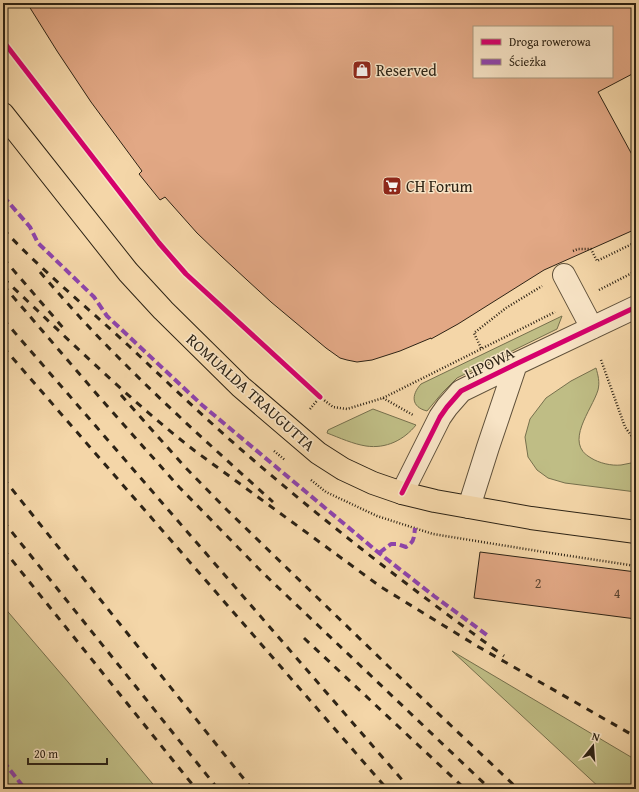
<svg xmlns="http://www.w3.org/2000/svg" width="639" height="792" font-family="'Gentium Book Plus',serif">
  <rect width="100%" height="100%" fill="#f4d6a8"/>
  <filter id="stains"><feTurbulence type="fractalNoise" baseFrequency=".005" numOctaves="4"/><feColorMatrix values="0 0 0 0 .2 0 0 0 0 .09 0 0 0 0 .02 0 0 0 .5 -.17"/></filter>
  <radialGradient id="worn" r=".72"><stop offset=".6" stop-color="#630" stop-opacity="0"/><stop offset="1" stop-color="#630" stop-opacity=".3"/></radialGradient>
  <path fill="#bfbd85" stroke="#76704d" d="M562 316 557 329 457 378 443 392 427 411C411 407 411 395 421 384Z
    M596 368C598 375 600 382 598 390 592 410 563 443 591 458 599 463 611 466 621 465 626 464 631 463 636 462V492L565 483 548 478 537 470 528 457 525 437 530 419 546 398 571 381Z
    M373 409 416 425C404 440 386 449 366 446 353 444 340 438 327 433L328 430Z
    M3 606 68 682 157 789H3Z
    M452 651 636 760V789H601Z"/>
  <path fill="#e2a885" stroke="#2d2315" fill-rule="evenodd" d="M27 3H636V72L598 92 636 162V229L544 270 458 324 431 339V338L400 351 372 360 357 362 347 360 340 358 326 348 271 302 247 280 221 256 197 233 165 197 160 200 139 174 142 171 91 102 57 51ZM474 27H612V77H474Z
    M480 552 636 572V619L474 598Z"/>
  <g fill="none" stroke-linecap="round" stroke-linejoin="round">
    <g stroke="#5f503a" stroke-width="24">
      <path id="minor" d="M564 275 592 328
        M402 493 440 417 447 407 461 391 516 364 636 307
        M469 507 488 447 516 364"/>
    </g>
    <g stroke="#2d2315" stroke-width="24">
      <path id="major" d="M3 114 128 272 163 310 241 387 318 453 343 469 373 483 402 493 435 501 531 518 636 532"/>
    </g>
    <path stroke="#2d2315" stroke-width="2.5" stroke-dasharray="1 2" stroke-linecap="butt" d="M573 251 578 249H591L597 261 636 242
      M599 290 636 271
      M481 348 474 333 506 308 542 286
      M601 360 625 427 636 442
      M383 398 413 415
      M310 409 320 397 333 407 347 409 383 398 555 312
      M274 451 285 460
      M311 480 326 492 377 516 433 534 544 552 636 566"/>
    <use href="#minor" stroke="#f8e4c6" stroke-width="22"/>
    <use href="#major" stroke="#f4d6a8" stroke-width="22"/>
    <path stroke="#2d2315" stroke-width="3" stroke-dasharray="7 7" stroke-linecap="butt" d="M3 229C42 271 87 307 129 346 169 384 209 422 251 458 332 528 417 593 504 656
      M3 258 65 330
      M40 272C64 300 89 328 116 355 166 406 220 454 273 502
      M3 278C66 337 127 398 195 451L381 587 477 646 636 737
      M3 285 101 399 179 487 264 574 490 789
      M3 319 410 789
      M3 347 387 789
      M121 395 184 466 227 510 387 665 518 789
      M3 478 252 789
      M3 521 218 789
      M3 549 196 789
      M304 638 464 788"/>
    <path stroke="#8e44ad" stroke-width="4" stroke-dasharray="8 4" stroke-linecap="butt" d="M3 196 30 227 38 243 94 297 107 316 202 405 379 553 434 596 487 635
      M379 553 391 544H397L406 547C415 542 414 536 415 528
      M3 761 25 789"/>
    <g stroke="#f8e4c6" stroke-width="8">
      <path id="cycleway" d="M3 41 159 243 186 274 320 397
        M402 493 440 417 447 407 461 391 516 364 636 307"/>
    </g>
    <use href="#cycleway" stroke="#d6006c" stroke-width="5"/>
  </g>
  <defs>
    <g id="shop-square" transform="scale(1)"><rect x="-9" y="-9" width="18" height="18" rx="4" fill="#8f2418" stroke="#f8e4c6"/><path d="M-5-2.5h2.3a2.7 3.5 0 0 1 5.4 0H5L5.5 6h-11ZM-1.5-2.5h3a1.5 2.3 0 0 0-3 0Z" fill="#fff"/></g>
    <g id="supermarket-square" transform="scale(1)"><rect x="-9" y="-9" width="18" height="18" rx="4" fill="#8f2418" stroke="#f8e4c6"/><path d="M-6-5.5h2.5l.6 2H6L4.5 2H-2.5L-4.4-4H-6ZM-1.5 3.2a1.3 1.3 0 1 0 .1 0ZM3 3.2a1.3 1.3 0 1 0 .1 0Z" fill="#fff"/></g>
  </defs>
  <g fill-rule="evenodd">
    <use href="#shop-square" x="362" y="70"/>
    <use href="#supermarket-square" x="392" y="186"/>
  </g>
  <g text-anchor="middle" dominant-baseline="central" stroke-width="3" stroke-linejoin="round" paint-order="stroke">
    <g font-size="14" fill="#5a4431">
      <text x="538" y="583">2</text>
      <text x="617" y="593">4</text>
    </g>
    <g font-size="16" fill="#2d2315" stroke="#f8e4c6" text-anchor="start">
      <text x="376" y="70">Reserved</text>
      <text x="406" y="186">CH Forum</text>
    </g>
    <g font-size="16" fill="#2d2315" stroke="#f8e4c6">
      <text transform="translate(489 363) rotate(-26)">LIPOWA</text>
      <text transform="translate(251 392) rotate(42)">ROMUALDA TRAUGUTTA</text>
    </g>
  </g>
  <rect width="639" height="792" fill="none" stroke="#f4d6a8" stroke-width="16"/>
  <rect x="4" y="4" width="631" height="784" fill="none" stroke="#2d2315" stroke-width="2"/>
  <rect x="8" y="8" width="623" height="776" fill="none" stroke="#2d2315"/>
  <rect x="473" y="26" width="140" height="52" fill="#f8e4c6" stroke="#a7977f"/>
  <rect x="481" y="39" width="20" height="6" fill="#d6006c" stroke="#a7977f"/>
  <text x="509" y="46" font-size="12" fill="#2d2315">Droga rowerowa</text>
  <rect x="481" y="59" width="20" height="6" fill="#8e44ad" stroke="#a7977f"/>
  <text x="509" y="66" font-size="12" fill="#2d2315">Ścieżka</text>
  <g transform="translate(593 746) rotate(17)" stroke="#f8e4c6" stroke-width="3" paint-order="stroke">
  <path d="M0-3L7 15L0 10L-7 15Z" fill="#2d2315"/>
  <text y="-6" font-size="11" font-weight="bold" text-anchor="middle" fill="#2d2315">N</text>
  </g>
  <path d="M28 758v6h79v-6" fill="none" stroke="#2d2315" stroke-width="2"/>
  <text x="34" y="758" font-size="12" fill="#2d2315" stroke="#f8e4c6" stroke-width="3" paint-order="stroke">20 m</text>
  <rect width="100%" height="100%" filter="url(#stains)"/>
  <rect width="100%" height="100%" fill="url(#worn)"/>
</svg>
